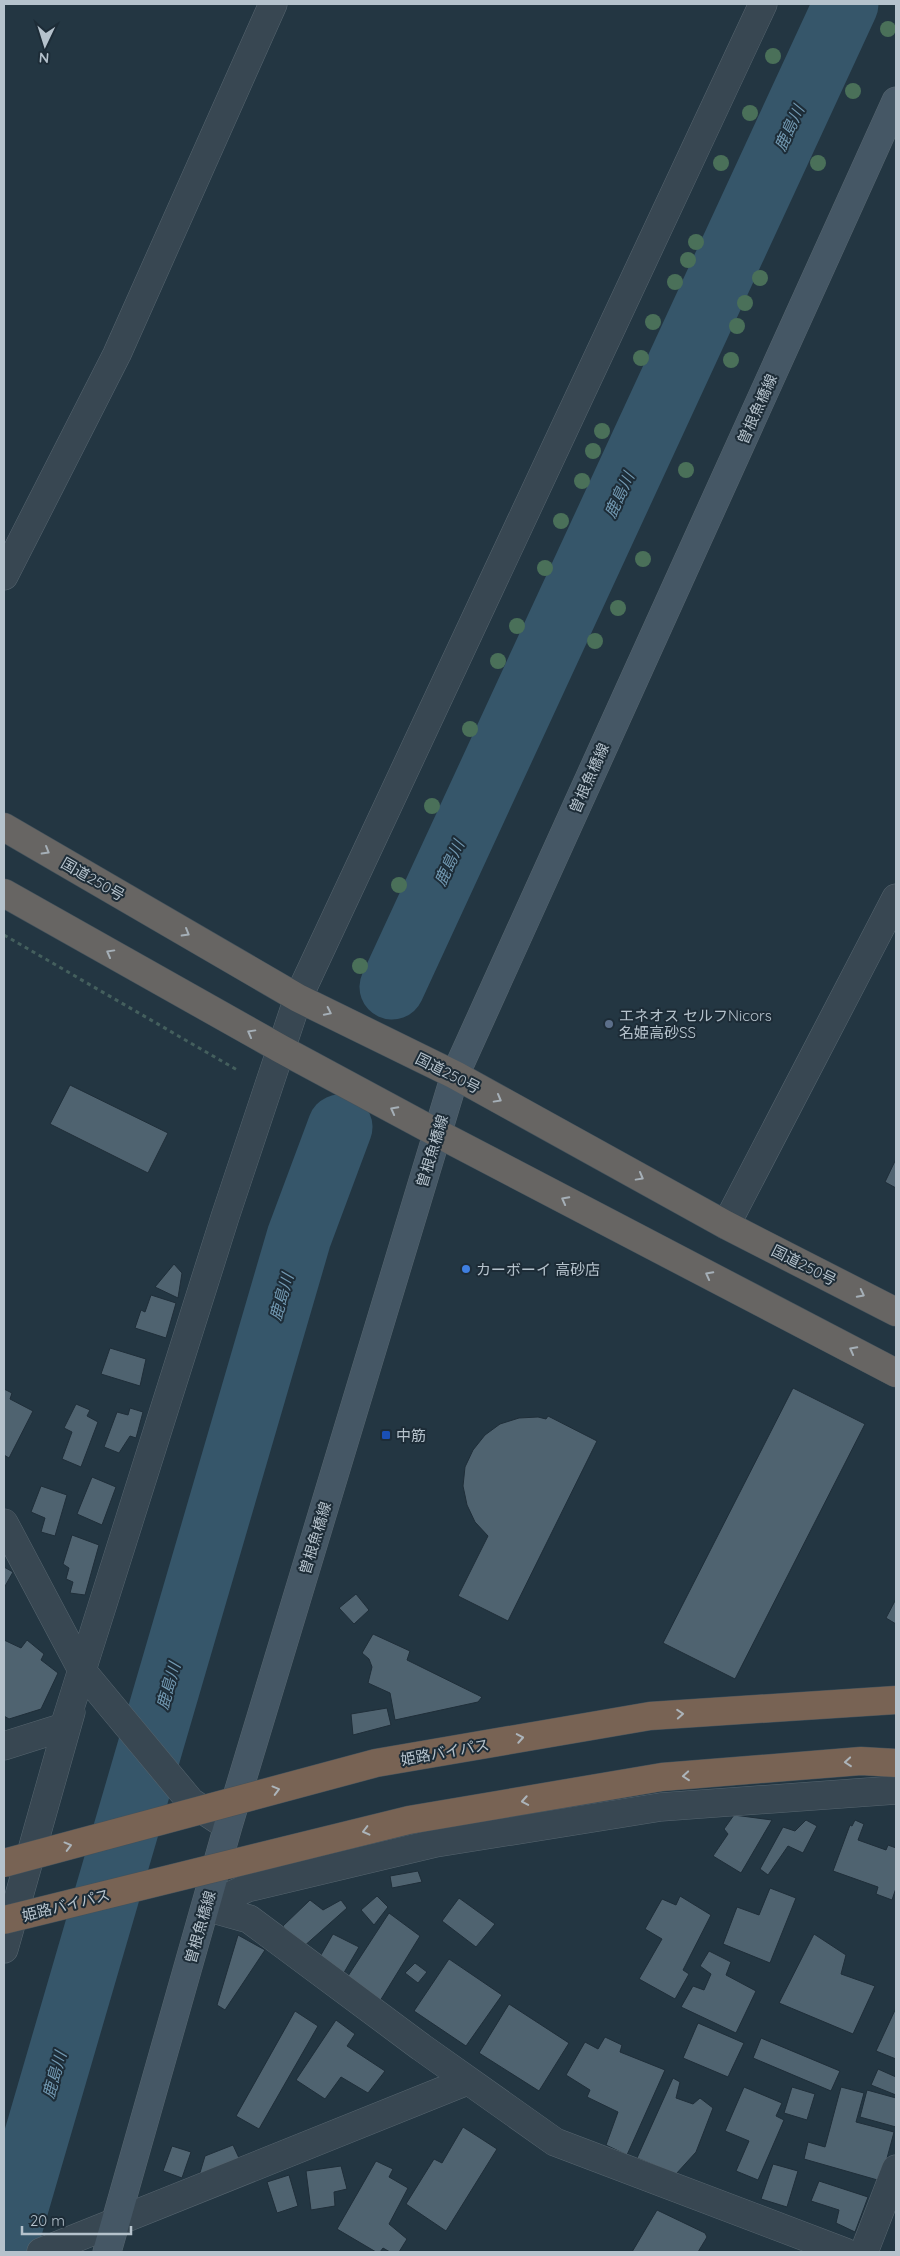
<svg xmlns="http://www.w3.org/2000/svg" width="900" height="2256" font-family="Quicksand,'Noto Sans JP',sans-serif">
  <rect width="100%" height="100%" fill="#233642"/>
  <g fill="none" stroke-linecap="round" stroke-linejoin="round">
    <path stroke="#36566a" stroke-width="65" d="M392 987 846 4
      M4 2248 299 1237 340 1127"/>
  </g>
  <path fill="#4f6370" stroke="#1f2e39" d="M70 1085 168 1133 148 1173 50 1124Z
    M896 1159V1188L885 1182Z
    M174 1264 182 1273 178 1298 155 1287Z
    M151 1295 176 1303 166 1338 135 1328 141 1310 145 1312Z
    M110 1348 146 1359 140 1386 101 1374Z
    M793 1388 865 1424 735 1679 663 1643Z
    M4 1389 12 1393 10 1399 33 1411 9 1458 4 1455Z
    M76 1404 90 1410 87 1416 98 1422 81 1467 62 1459 72 1432 64 1428Z
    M130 1408 143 1412 136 1438 130 1436 119 1453 104 1447 117 1412 128 1415Z
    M548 1416 597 1441 508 1621 458 1596 488 1536 475 1522 467 1505 463 1486 465 1467 473 1450 485 1435 500 1424 519 1418 538 1417 546 1419Z
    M92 1477 116 1487 102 1525 77 1514Z
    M41 1486 67 1495 55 1536 41 1532 45 1518 31 1512Z
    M72 1535 99 1545 85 1595 70 1593 73 1582 66 1579 69 1568 63 1564Z
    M4 1567 13 1572 4 1588Z
    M356 1594 369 1610 354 1624 339 1608Z
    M896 1599V1624L886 1618Z
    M373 1634 410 1651 407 1660 482 1697 478 1702 395 1720 390 1693 368 1683 372 1667 369 1659 362 1653Z
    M4 1640 21 1648 27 1640 44 1654 41 1660 58 1673 41 1709 9 1719 4 1716Z
    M387 1708 391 1725 353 1735 351 1714Z
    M734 1815 772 1820 741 1873 713 1856 728 1834 724 1829Z
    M806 1820 817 1826 803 1853 788 1846 768 1875 760 1869 783 1827 795 1831Z
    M855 1820 864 1824 858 1840 886 1850 888 1845 896 1848V1888L892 1900 876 1894 878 1887 833 1871 850 1825 852 1826Z
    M418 1871 422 1882 392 1888 390 1876Z
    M770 1888 796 1898 770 1963 723 1944 737 1907 759 1915Z
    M377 1896 388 1907 374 1925 361 1910Z
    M680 1896 711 1915 683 1970 689 1974 675 1999 639 1979 662 1939 645 1929 662 1899 676 1905Z
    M459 1898 495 1924 476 1947 442 1921Z
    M310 1900 323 1910 341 1900 347 1908 302 1948 283 1926Z
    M389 1913 420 1936 380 2001 346 1979Z
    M333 1934 359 1947 342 1976 318 1960Z
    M814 1934 846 1955 841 1974 875 1986 853 2034 779 2003Z
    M238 1935 265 1950 225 2010 217 2005Z
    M709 1951 731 1962 726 1975 756 1991 736 2033 681 2007 693 1986 704 1990 711 1974 700 1966Z
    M449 1959 502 1995 466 2046 414 2011Z
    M415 1963 427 1972 418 1983 405 1973Z
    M509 2004 569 2043 539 2091 479 2053Z
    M896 2008V2059L876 2051Z
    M295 2011 318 2026 259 2129 236 2116Z
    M336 2020 355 2034 347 2046 385 2071 368 2093 341 2077 325 2099 296 2080Z
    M698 2023 744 2043 728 2077 683 2058Z
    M605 2037 622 2045 620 2052 665 2070 627 2155 606 2145 618 2112 587 2097 590 2090 566 2075 585 2042 598 2049Z
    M761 2038 840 2071 831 2091 753 2058Z
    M878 2069 896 2077V2095L871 2085Z
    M673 2078 680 2082 676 2098 693 2104 700 2098 713 2108 696 2152 676 2174 637 2158Z
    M744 2087 782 2103 776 2116 784 2120 758 2180 736 2171 749 2141 725 2131Z
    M792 2087 815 2094 807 2120 784 2113Z
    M841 2087 864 2093 856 2122 894 2132 881 2181 804 2159 808 2142 825 2147Z
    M867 2090 896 2098V2127L860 2117Z
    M463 2127 497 2149 446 2231 406 2204 434 2159 442 2163Z
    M233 2145 239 2158 234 2163 199 2176 205 2156Z
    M172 2146 191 2152 182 2178 163 2171Z
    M376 2161 393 2169 389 2177 408 2188 389 2224 407 2239 399 2252H390L383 2248 380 2252H376L337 2229Z
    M773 2164 798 2171 787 2207 761 2199Z
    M341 2166 347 2189 334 2192 335 2206 311 2210 306 2171Z
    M289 2175 298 2206 277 2213 267 2182Z
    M819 2181 868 2197 855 2232 836 2223 839 2210 811 2201Z
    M657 2210 705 2233 707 2237 698 2252H632Z"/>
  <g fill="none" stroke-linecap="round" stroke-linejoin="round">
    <g stroke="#56656f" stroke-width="29">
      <path id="minor" d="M4 576 117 354 273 4
        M726 1225 896 898
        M4 1523 83 1672 191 1802 220 1821
        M4 1746 64 1727 225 1217 298 998 763 4
        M206 1907 249 1919 421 2047 555 2142 845 2252
        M206 1907 247 1888 436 1843 661 1807 896 1790
        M4 1949 71 1712
        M116 2222 467 2081
        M864 2252 896 2169"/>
    </g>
    <g stroke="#56656f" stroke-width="29">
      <path id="tertiary" d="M41 2252 116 2222"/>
    </g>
    <g stroke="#56656f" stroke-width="29">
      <path id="secondary" d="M107 2252 228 1826 455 1075 896 101"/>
    </g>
    <g stroke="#43525c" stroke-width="29">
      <path id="trunk" d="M4 827 298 998 455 1075 726 1225 896 1312
        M4 893 281 1049 437 1133 896 1373"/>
    </g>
    <path stroke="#445f5d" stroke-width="3" stroke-dasharray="4 4" stroke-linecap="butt" d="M4 935 239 1071"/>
    <use href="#minor" stroke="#384752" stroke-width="28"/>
    <use href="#tertiary" stroke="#384752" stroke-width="28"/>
    <use href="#secondary" stroke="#455765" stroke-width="28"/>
    <use href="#trunk" stroke="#676563" stroke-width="28"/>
    <g stroke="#43525c" stroke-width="29" stroke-linecap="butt">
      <path id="motorway-bridge" d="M4 1863 376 1763 650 1716 896 1700
        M4 1920 409 1820 662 1777 861 1761 896 1763"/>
    </g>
    <use href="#motorway-bridge" stroke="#786354" stroke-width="28"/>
  </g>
  <g fill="#4a7059">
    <circle cx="888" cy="29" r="8"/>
    <circle cx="773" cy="56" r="8"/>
    <circle cx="853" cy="91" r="8"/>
    <circle cx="750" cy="113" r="8"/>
    <circle cx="721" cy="163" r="8"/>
    <circle cx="818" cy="163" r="8"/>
    <circle cx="696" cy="242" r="8"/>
    <circle cx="688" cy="260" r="8"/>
    <circle cx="760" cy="278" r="8"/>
    <circle cx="675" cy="282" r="8"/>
    <circle cx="745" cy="303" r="8"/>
    <circle cx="653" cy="322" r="8"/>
    <circle cx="737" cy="326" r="8"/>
    <circle cx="641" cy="358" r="8"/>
    <circle cx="731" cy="360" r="8"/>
    <circle cx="602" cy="431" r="8"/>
    <circle cx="593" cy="451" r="8"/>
    <circle cx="686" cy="470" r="8"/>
    <circle cx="582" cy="481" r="8"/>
    <circle cx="561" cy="521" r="8"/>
    <circle cx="643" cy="559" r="8"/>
    <circle cx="545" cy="568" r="8"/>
    <circle cx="618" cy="608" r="8"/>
    <circle cx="517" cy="626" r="8"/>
    <circle cx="595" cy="641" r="8"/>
    <circle cx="498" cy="661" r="8"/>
    <circle cx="470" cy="729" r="8"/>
    <circle cx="432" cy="806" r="8"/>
    <circle cx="399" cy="885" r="8"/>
    <circle cx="360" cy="966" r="8"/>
  </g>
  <defs><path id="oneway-chevron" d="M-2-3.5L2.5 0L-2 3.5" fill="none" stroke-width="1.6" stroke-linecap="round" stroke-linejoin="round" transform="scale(1.25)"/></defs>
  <g stroke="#a5afb7">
    <use href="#oneway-chevron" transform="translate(46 851) rotate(30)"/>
    <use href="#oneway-chevron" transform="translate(186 933) rotate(30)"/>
    <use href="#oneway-chevron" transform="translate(110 953) rotate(-151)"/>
    <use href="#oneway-chevron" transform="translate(328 1012) rotate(26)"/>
    <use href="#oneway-chevron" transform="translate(251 1033) rotate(-151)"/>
    <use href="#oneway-chevron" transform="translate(498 1099) rotate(29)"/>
    <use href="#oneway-chevron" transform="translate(394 1110) rotate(-152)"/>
    <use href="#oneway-chevron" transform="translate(640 1177) rotate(29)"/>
    <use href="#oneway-chevron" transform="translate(565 1200) rotate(-152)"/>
    <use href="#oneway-chevron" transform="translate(709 1275) rotate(-152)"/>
    <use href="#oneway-chevron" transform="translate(861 1294) rotate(27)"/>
    <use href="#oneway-chevron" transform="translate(853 1350) rotate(-152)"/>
  </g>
  <g stroke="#acb4ba">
    <use href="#oneway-chevron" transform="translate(680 1714) rotate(-4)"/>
    <use href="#oneway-chevron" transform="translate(520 1738) rotate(-10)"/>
    <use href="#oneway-chevron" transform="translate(848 1762) rotate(175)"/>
    <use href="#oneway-chevron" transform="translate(686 1776) rotate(175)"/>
    <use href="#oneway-chevron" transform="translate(276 1790) rotate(-15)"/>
    <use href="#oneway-chevron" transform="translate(525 1801) rotate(170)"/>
    <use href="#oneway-chevron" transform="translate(366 1831) rotate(166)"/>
    <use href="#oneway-chevron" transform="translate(68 1846) rotate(-15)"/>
  </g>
  <circle fill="#5c6f8a" stroke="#1d2c37" stroke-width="2" cx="609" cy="1024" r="5"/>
  <circle fill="#3f7fe0" stroke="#1d2c37" stroke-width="2" cx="466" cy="1269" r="5"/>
  <rect fill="#1a4fb4" stroke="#1d2c37" stroke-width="2" x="381" y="1430" width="10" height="10" rx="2.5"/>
  <g text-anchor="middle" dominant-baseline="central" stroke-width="4" stroke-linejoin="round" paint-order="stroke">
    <g font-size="15" fill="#b5c2cc" stroke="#1d2c37">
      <text transform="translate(757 409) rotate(-66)">曽根魚橋線</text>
      <text transform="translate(589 778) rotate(-66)">曽根魚橋線</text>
      <text transform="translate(93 879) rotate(30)">国道250号</text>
      <text transform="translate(448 1073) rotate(27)">国道250号</text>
      <text transform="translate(432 1151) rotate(-73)">曽根魚橋線</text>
      <text transform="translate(804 1265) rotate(27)">国道250号</text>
      <text transform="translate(315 1538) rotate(-73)">曽根魚橋線</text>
      <text transform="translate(445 1752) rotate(-10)">姫路バイパス</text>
      <text transform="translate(66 1905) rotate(-14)">姫路バイパス</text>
      <text transform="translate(200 1927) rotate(-74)">曽根魚橋線</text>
    </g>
    <g font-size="15" fill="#b5c2cc" stroke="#1d2c37" text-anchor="start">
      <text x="619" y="1015">エネオス セルフNicors<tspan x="619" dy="17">名姫高砂SS</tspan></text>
      <text x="476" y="1269">カーボーイ 高砂店</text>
      <text x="396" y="1435">中筋</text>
    </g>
    <g font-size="16" font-style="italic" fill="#7299b2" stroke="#1d2c37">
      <text transform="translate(789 128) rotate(-65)">鹿島川</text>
      <text transform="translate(619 495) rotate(-65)">鹿島川</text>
      <text transform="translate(449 863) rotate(-65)">鹿島川</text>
      <text transform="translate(281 1297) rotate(-74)">鹿島川</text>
      <text transform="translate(168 1686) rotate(-74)">鹿島川</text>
      <text transform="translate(54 2075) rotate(-74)">鹿島川</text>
    </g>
  </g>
  <rect width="900" height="2256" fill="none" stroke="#b5c2cc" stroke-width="10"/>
  <g transform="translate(45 45) rotate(184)" stroke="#1d2c37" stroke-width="4" paint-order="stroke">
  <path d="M0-4L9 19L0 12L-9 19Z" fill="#b5c2cc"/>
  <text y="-8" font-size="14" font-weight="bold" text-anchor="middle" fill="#b5c2cc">N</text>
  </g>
  <path d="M22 2226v8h109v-8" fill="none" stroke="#b5c2cc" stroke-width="2.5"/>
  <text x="30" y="2226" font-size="15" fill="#b5c2cc" stroke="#1d2c37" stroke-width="4" paint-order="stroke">20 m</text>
</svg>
